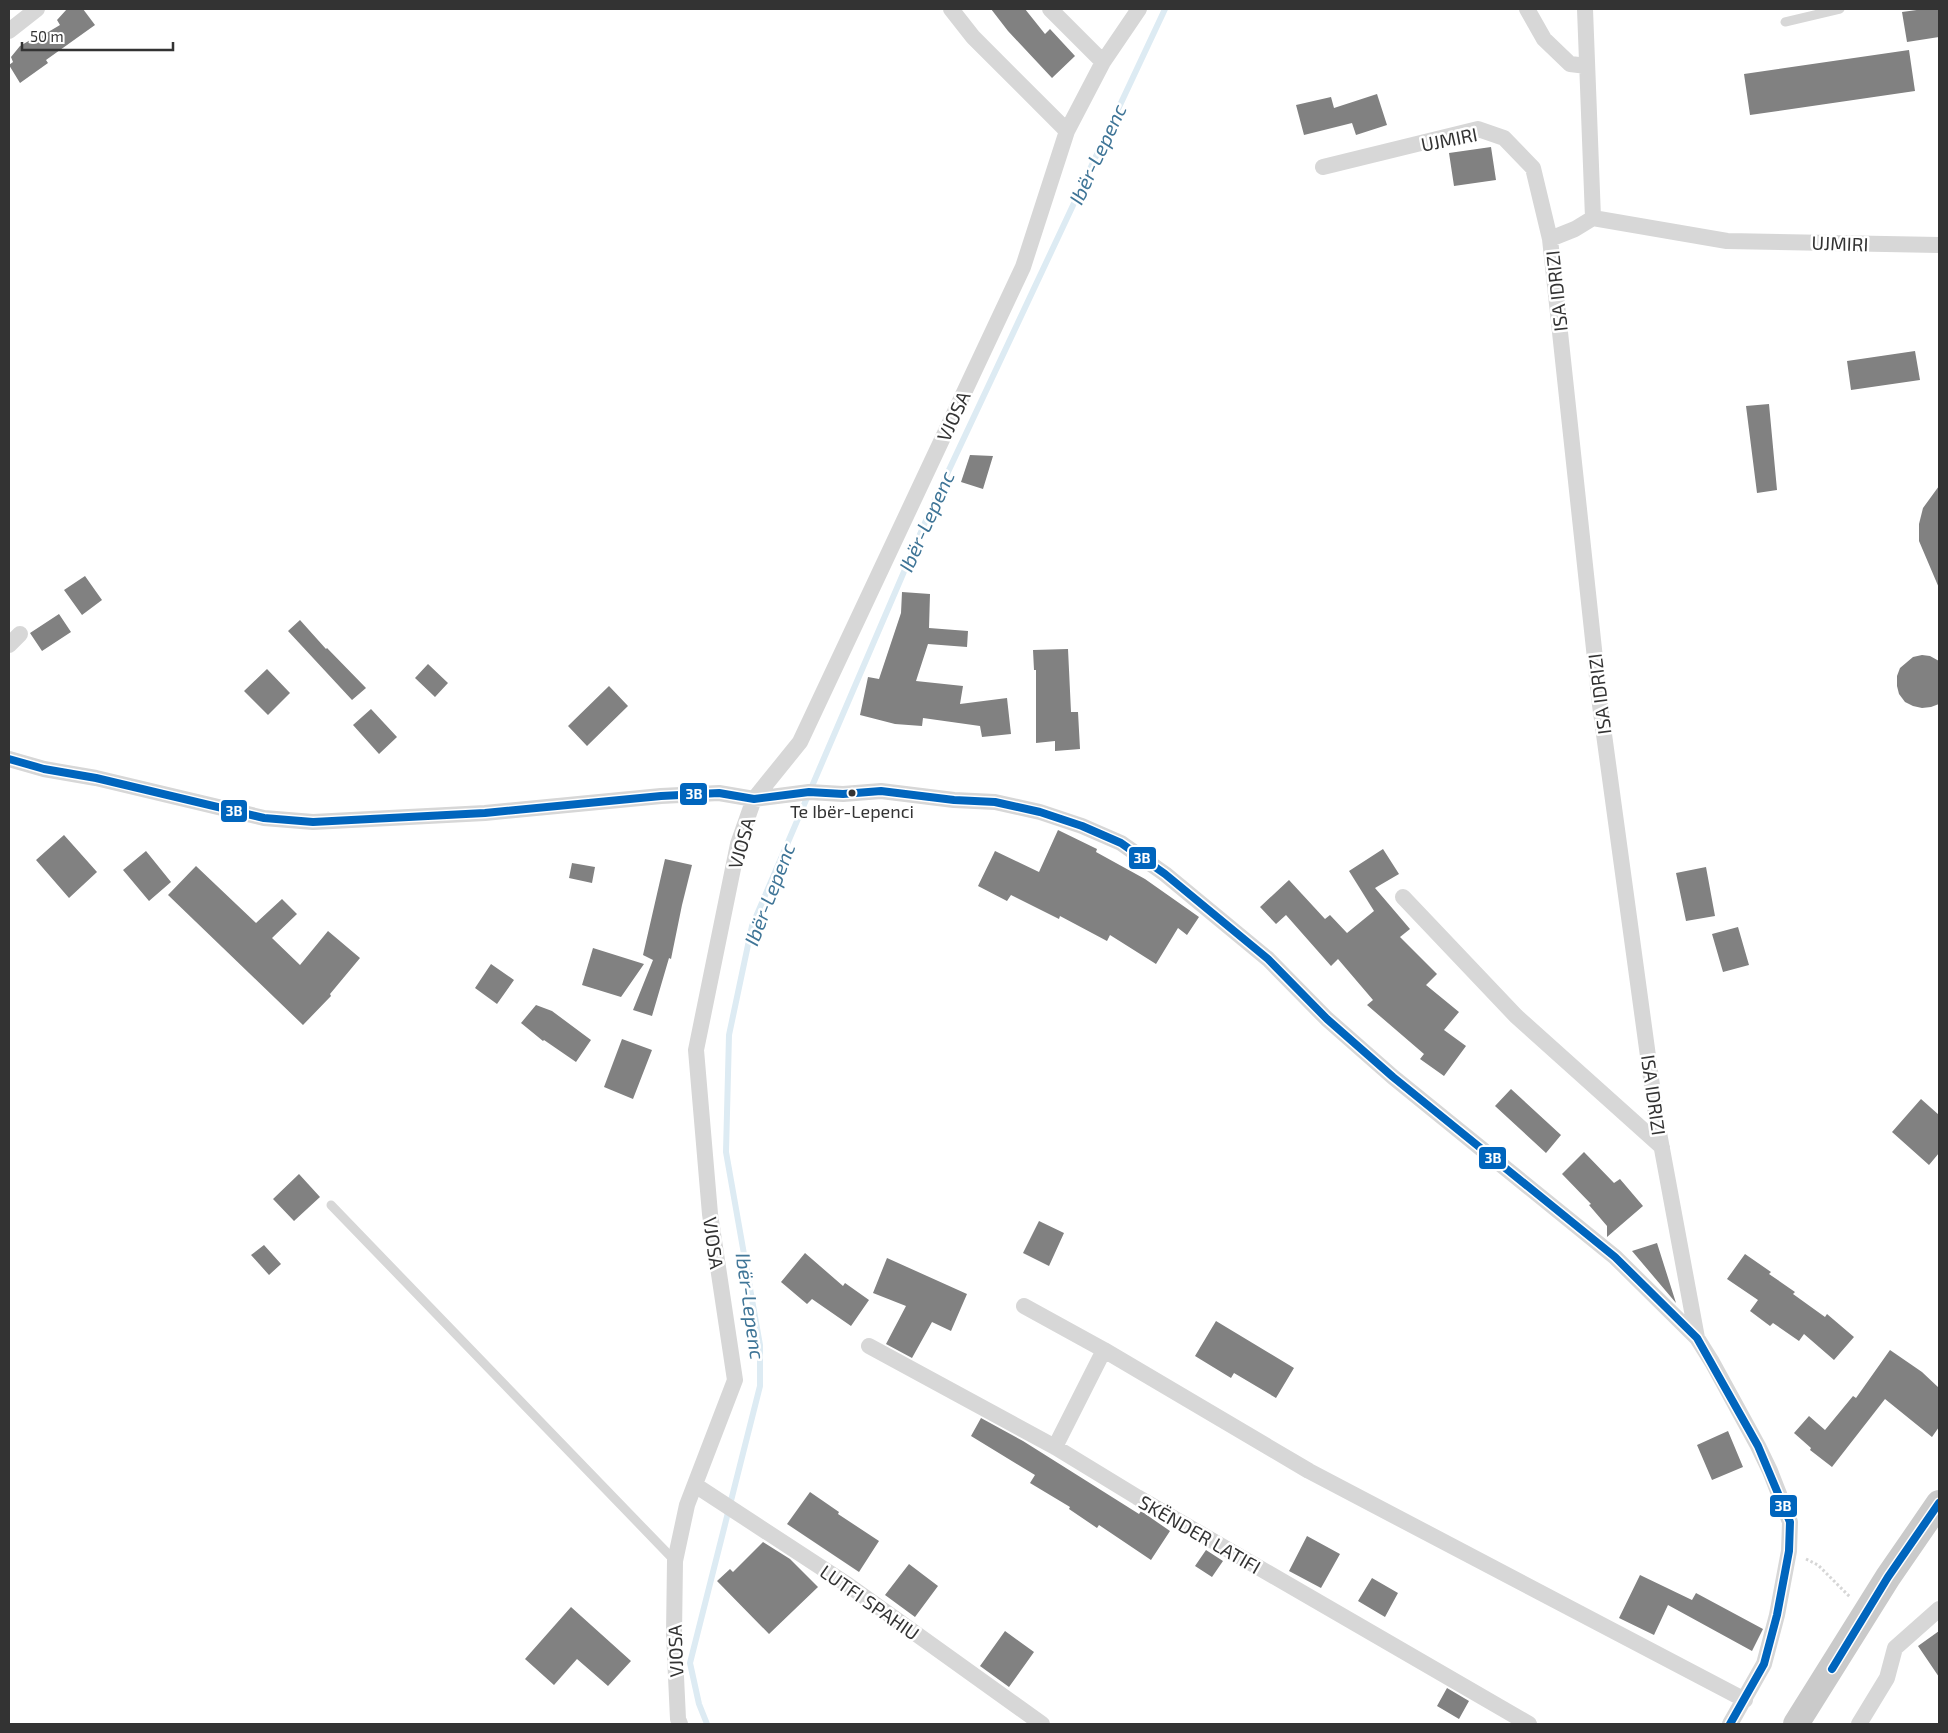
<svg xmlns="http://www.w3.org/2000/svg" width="1948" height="1733" font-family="'Exo 2',sans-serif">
  <rect width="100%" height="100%" fill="#fff"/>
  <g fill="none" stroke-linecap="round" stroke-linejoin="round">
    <path stroke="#ddebf3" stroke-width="6" d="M707 1724 699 1704 690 1663 760 1386V1345L726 1152 729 1035 752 926 933 504 1165 9"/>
  </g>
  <path fill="#818181" d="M67 9H83L95 25 46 60 48 63 20 83 9 65 13 62 11 57 20 46 32 39 33 41 60 25 57 20Z
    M991 9H1025L1045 34 1050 29 1075 56 1052 78 1008 31Z
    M1924 9H1939V37L1907 42 1902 12Z
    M1909 50 1915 91 1750 115 1744 74Z
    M1377 94 1387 125 1356 135 1352 123 1304 135 1296 105 1331 97 1334 108Z
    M1491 147 1496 180 1454 186 1449 153Z
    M1915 351 1920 380 1851 390 1847 361Z
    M1769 404 1777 490 1757 493 1746 406Z
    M970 455 993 456 983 489 961 482Z
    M1939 486V588L1919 541V524L1923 508Z
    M85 576 102 600 82 615 64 590Z
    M902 592 930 594 929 628 968 631 967 647 928 644 916 681 963 686 960 704 1007 698 1011 734 982 737 980 726 923 718 922 726 895 724 860 715 868 677 879 679 901 613Z
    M59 614 71 632 42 651 30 633Z
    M300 620 326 649 327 648 366 688 352 700 288 631Z
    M1068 649 1071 712H1078L1080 749 1055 751V741L1036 743V670H1034L1033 650Z
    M1922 655 1930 656 1939 661V704L1931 707 1922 708 1913 706 1905 702 1899 694 1897 686V676L1900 668 1913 657Z
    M428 664 448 683 435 697 415 678Z
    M267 669 290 693 268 715 244 691Z
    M609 686 628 706 587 746 568 726Z
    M371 709 397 737 379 754 353 725Z
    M1058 830 1097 849 1096 852 1145 879 1199 917 1187 935 1178 928 1156 964 1110 935 1107 941 1060 916 1059 919 1011 895 1007 901 978 886 995 851 1039 872Z
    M64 835 97 872 69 898 36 860Z
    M1383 849 1399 874 1375 888 1410 929 1400 937 1437 974 1426 985 1459 1012 1444 1030 1466 1046 1444 1076 1420 1059 1424 1054 1367 1005 1373 1000 1338 959 1331 966 1286 915 1276 924 1260 907 1289 880 1325 919 1330 915 1347 933 1374 911 1349 871Z
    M146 851 171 882 149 901 123 870Z
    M665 859 692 865 682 905 671 959 669 958 652 1016 633 1010 653 960 643 955Z
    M572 863 595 867 592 883 569 878Z
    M196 866 256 923 282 899 297 914 272 938 300 965 328 931 360 958 330 994 331 996 303 1025 168 895Z
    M1706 867 1715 916 1686 921 1676 873Z
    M1738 927 1749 965 1723 972 1712 934Z
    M593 948 644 964 621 997 582 985Z
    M491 964 514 980 497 1004 475 988Z
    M536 1005 552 1011 591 1040 576 1062 544 1040 543 1041 521 1023Z
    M622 1039 652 1050 633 1099 604 1087Z
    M1511 1089 1561 1135 1546 1153 1495 1106Z
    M1921 1099 1939 1115V1153L1929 1165 1892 1132Z
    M1584 1152 1614 1183 1620 1179 1643 1206 1607 1237V1226L1589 1205 1591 1204 1562 1174Z
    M299 1174 320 1197 294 1221 273 1199Z
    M1039 1221 1064 1233 1049 1266 1023 1253Z
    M1657 1243 1676 1303 1632 1251Z
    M264 1245 281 1264 269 1275 251 1255Z
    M805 1253 843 1286 845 1283 869 1300 851 1326 812 1299 807 1304 781 1282Z
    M1745 1254 1771 1272 1769 1274 1795 1292 1793 1294 1825 1317 1827 1314 1854 1337 1834 1360 1804 1334 1799 1341 1773 1323 1770 1326 1750 1311 1758 1300 1727 1279Z
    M887 1258 967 1294 951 1331 932 1322 912 1358 886 1344 906 1306 873 1293Z
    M1216 1321 1294 1368 1276 1398 1234 1373 1231 1378 1195 1356Z
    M1890 1350 1922 1372 1939 1388V1427L1932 1437 1885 1399 1832 1467 1810 1450 1811 1448 1794 1433 1809 1416 1825 1430 1853 1396 1856 1398Z
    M981 1418 1023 1441 1139 1514 1141 1511 1170 1531 1151 1560 1099 1525 1097 1528 1069 1509 1070 1507 1030 1483 1035 1475 971 1436Z
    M1728 1431 1743 1467 1712 1480 1697 1445Z
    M810 1492 839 1512 838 1514 879 1541 859 1572 787 1524Z
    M1307 1536 1340 1554 1321 1588 1289 1571Z
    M763 1542 790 1559 818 1587 769 1634 717 1581 730 1569 733 1572Z
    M1206 1550 1223 1561 1212 1577 1195 1566Z
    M909 1564 938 1586 915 1617 885 1595Z
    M1640 1575 1692 1600 1696 1593 1763 1629 1752 1651 1668 1605 1654 1635 1619 1618Z
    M1372 1578 1398 1593 1385 1617 1358 1601Z
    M571 1607 631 1661 608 1686 577 1659 554 1685 525 1659Z
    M1005 1631 1034 1652 1009 1687 980 1666Z
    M1939 1631V1677L1918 1646Z
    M1447 1688 1469 1701 1459 1719 1437 1706Z"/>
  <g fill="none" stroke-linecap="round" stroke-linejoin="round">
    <path stroke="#d6d6d6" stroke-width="3" stroke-dasharray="2.5 2.5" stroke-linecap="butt" d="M1806 1559 1818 1565 1850 1597"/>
    <path stroke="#d7d7d7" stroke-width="9" d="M1785 22 1840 9
      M331 1205 675 1561"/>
    <path stroke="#d7d7d7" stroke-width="16" d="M951 9 973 37 1067 131
      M1050 9 1103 62
      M1527 9 1544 39 1570 64 1587 66
      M1585 9 1593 218
      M9 31 37 9
      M1323 167 1478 129 1504 138 1533 168 1550 239 1600 705 1657 1122 1697 1338
      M1550 239 1575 229 1593 218 1727 241 1939 245
      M9 645 20 634
      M9 759 44 769 96 778 264 818 313 822 485 813 661 796 719 793 754 799 809 792 843 794 881 791 954 800 995 802 1040 812 1082 826 1121 843 1165 874 1268 959 1327 1019 1393 1077 1615 1257 1697 1338 1712 1362 1758 1446 1770 1471 1790 1522 1789 1551 1777 1615 1764 1664 1730 1724
      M1403 897 1516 1016 1662 1147
      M1024 1306 1104 1350 1309 1471 1745 1700
      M869 1346 1055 1447 1137 1497 1529 1724
      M1055 1447 1104 1350
      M695 1485 848 1585 1042 1724
      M680 1724 678 1719 674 1634 675 1561 687 1505 735 1380 710 1214 696 1050 738 844 754 799 800 742 1023 267 1067 131 1103 62 1139 9
      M1859 1724 1887 1678 1895 1648 1939 1609"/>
    <path stroke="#cacaca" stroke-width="26" d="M1796 1724 1888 1577 1939 1503"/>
    <g stroke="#fff" stroke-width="11">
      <path id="bus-1" d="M9 759 44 769 96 778 264 818 313 822 485 813 661 796 719 793 754 799 809 792 843 794 881 791 954 800 995 802 1040 812 1082 826 1121 843 1165 874 1268 959 1327 1019 1393 1077 1615 1257 1697 1338 1758 1446 1790 1522 1789 1551 1777 1615 1764 1664 1730 1724
        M1832 1669 1888 1577 1939 1503"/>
    </g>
    <use href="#bus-1" stroke="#0065bd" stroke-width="8"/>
  </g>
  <circle fill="#333" stroke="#fff" stroke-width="2" cx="852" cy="793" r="4.5"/>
  <g text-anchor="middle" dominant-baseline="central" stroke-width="5" stroke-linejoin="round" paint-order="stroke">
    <g font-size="18" fill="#333" stroke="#fff">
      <text x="852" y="811">Te Ibër-Lepenci</text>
    </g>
    <g font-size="19" fill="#333" stroke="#fff">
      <text transform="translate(1449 139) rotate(-11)">UJMIRI</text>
      <text transform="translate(1840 243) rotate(2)">UJMIRI</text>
      <text transform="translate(1556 291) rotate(-96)">ISA IDRIZI</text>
      <text transform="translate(953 416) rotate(-65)">VJOSA</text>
      <text transform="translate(1599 694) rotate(-97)">ISA IDRIZI</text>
      <text transform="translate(741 843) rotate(-74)">VJOSA</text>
      <text transform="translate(1654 1095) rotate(82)">ISA IDRIZI</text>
      <text transform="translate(714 1243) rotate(82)">VJOSA</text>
      <text transform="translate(1200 1534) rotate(30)">SKËNDER LATIFI</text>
      <text transform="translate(870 1602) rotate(35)">LUTFI SPAHIU</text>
      <text transform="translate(675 1651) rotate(-92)">VJOSA</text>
    </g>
    <g font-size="20" font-style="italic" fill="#3f7597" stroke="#fff">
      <text transform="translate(1097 154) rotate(-65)">Ibër-Lepenc</text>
      <text transform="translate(926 521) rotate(-66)">Ibër-Lepenc</text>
      <text transform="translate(769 894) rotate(-69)">Ibër-Lepenc</text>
      <text transform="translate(751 1306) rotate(82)">Ibër-Lepenc</text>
    </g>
  </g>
  <g stroke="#fff" stroke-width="2">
    <rect x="679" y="782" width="29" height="24" rx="5" fill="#0065bd"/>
    <rect x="220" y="799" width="28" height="24" rx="5" fill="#0065bd"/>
    <rect x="1128" y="846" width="29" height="24" rx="5" fill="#0065bd"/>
    <rect x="1478" y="1146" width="29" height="24" rx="5" fill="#0065bd"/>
    <rect x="1769" y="1494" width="29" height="24" rx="5" fill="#0065bd"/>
  </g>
  <g font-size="14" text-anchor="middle" font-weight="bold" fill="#fff">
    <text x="694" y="799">3B</text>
    <text x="234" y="816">3B</text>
    <text x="1142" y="863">3B</text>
    <text x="1493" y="1163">3B</text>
    <text x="1783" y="1511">3B</text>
  </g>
  <rect width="1948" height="1733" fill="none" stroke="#333333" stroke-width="20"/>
  <path d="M22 42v8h151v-8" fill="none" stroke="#333333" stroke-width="2.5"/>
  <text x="30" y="42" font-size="15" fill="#333333" stroke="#ffffff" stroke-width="4" paint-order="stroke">50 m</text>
</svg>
